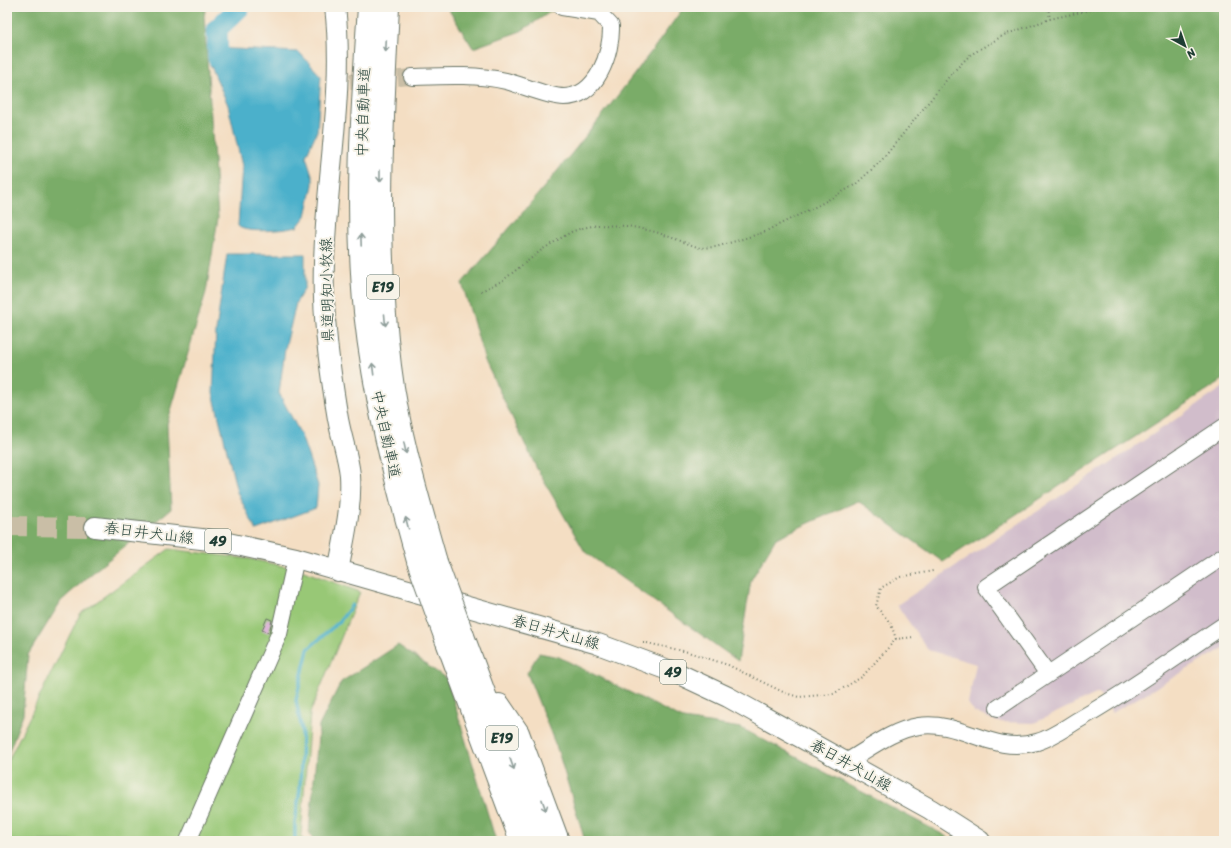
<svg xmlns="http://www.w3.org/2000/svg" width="1231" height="848" font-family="Sriracha,'Klee One',sans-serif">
  <rect width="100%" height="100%" fill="#f7f3e8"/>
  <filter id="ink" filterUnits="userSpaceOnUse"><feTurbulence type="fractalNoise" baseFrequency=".025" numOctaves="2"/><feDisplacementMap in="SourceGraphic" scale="8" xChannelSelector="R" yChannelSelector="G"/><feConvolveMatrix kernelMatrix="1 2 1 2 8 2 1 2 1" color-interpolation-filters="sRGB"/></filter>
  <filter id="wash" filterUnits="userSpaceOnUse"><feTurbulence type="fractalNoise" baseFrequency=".012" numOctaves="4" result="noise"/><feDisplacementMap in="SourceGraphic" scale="16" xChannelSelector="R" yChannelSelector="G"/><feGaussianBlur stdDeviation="0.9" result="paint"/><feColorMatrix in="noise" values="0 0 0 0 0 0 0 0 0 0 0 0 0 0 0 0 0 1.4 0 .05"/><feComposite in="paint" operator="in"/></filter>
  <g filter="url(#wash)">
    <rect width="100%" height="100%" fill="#f4dec3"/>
    <path fill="#d1bdcb" d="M1224 387V648L1112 713 1098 693 1034 723 998 722 974 712 968 703 976 664 928 650 897 605Z"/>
    <path fill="#98c876" stroke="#5c8255" d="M169 549 250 559 301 570 360 592 310 713 301 836 304 841H7V763L80 614Z"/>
    <path fill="#7aac67" stroke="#4c744e" d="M7 7H206L204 16 218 218 206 292 167 424 171 509 97 569 61 601 28 655 23 714 7 757Z
      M447 7H558L521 31 473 48Z
      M684 7H1224V379L943 562 858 501 776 538 751 580 738 661 585 552 537 469 485 361 462 283C540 194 615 103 684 7Z
      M398 645 447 679 496 841H314L309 832 319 726 341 682Z
      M539 653 559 657 683 719 741 728 944 835 952 841H585L558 751 527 673Z"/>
    <path fill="#4cb0cb" stroke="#367680" d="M213 48 299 52 321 76 317 131 306 156 313 178V185L306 216 297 227C286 230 245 234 238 226L242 166 228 105 210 64Z
      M227 254H305V287L296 303 285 349 279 393 301 435 318 485 316 508 256 530 237 492 213 393 216 331Z"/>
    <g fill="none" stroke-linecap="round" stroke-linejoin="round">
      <path stroke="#4cb0cb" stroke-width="3.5" d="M295 841V822L300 789 302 731 296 700 308 649 340 621 352 605"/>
      <path stroke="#4cb0cb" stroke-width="21" d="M218 58 217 29 240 7"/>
    </g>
    <g id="blocks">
      <path fill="#dbb4d6" d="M267 618 272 620 269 633 262 630Z"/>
    </g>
  </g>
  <g filter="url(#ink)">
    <use href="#blocks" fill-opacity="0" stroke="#6a7566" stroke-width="1"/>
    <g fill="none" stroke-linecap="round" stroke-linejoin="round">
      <path stroke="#c9bea6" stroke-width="16" stroke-dasharray="16 8" stroke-linecap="butt" d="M350 82 412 77"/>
      <path stroke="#c9bea6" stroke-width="20" stroke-dasharray="20 10" stroke-linecap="butt" d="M7 526 95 527"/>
      <g stroke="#6a7566" stroke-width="18">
        <path id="minor" d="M412 77C443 76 476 74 506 81 522 85 549 97 564 97 597 97 612 53 611 26L599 13 562 7
          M1048 674 986 587 1224 427
          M998 708 1224 556
          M846 762C869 749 892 730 919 726 962 720 991 755 1037 742 1052 738 1066 727 1080 719 1129 691 1176 657 1224 625
          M188 841 279 634 296 558"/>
      </g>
      <g stroke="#6a7566" stroke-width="22">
        <path id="major" d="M335 7C345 89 326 180 324 263 322 313 329 364 337 413 340 434 348 455 350 475 352 507 344 540 338 571
          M95 527 219 541 296 558 598 644 679 674 728 697 930 809 980 841"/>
      </g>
      <g stroke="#6a7566" stroke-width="24">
        <path id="highway" d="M369 7C362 108 355 211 365 312 374 397 395 479 418 561
          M388 7C382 127 375 246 390 366 398 432 418 498 436 562
          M463 636 539 841
          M446 639 521 841
          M499 705 518 733 558 841"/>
      </g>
      <path stroke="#6a7566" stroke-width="2" stroke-dasharray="1 3" stroke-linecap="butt" d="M1048 7 1050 19
        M481 291 502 281 543 249 571 232 582 228 598 225 628 226 656 232 700 248 716 247 762 233 821 204 856 184 882 160 952 73 970 55 1004 35 1050 19 1103 7
        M896 639 891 624 876 606 881 588 900 577 933 571
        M643 643H647L688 652 728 665 785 693 799 697 833 694 862 677 896 639 914 637"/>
      <use href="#minor" stroke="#fff" stroke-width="16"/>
      <use href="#major" stroke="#fff" stroke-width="20"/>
      <use href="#highway" stroke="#fff" stroke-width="22"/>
      <g stroke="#6a7566" stroke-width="24" stroke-linecap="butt">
        <path id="highway-bridge" d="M418 561 446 639
          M436 562 463 636"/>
      </g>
      <use href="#highway-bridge" stroke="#fff" stroke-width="22"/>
    </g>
    <defs><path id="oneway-shaft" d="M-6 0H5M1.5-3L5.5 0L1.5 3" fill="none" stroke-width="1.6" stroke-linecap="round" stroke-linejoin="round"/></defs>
    <g stroke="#8f9e9a">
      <use href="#oneway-shaft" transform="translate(386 46) rotate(93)"/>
      <use href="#oneway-shaft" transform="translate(380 176) rotate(90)"/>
      <use href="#oneway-shaft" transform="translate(361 240) rotate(-92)"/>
      <use href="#oneway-shaft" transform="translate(385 320) rotate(85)"/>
      <use href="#oneway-shaft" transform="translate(373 369) rotate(-97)"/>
      <use href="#oneway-shaft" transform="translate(405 448) rotate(78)"/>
      <use href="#oneway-shaft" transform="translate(407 523) rotate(-105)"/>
      <use href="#oneway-shaft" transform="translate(512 764) rotate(70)"/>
      <use href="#oneway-shaft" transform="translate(544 805) rotate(70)"/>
    </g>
  </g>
  <g text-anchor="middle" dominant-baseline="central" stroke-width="4" stroke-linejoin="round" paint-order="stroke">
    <g fill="#f7f3e8" stroke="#60746a" stroke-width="1">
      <rect x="367" y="275" width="32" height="24" rx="3"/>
      <rect x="205" y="529" width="26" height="24" rx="3"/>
      <rect x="660" y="660" width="26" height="24" rx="3"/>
      <rect x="486" y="726" width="32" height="24" rx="3"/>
    </g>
    <g font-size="14" font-weight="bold" fill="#1f3d34">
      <text x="383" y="287">E19</text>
      <text x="218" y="541">49</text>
      <text x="673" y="672">49</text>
      <text x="502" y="738">E19</text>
    </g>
    <g font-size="15" fill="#1f3d34" stroke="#f7f3e8">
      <text transform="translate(363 112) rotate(-88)">中央自動車道</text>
      <text transform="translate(327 290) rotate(-91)">県道明知小牧線</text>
      <text transform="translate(386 434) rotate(78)">中央自動車道</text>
      <text transform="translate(149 533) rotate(7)">春日井犬山線</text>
      <text transform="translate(556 632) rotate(16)">春日井犬山線</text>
      <text transform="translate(851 765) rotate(29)">春日井犬山線</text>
    </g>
  </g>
  <rect width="1231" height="848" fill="none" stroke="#f7f3e8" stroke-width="24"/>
  <g transform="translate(1185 46) rotate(140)" stroke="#f7f3e8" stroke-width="3" paint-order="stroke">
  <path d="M0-3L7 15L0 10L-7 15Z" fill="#1f3d34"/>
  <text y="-6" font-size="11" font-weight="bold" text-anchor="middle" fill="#1f3d34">N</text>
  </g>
</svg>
